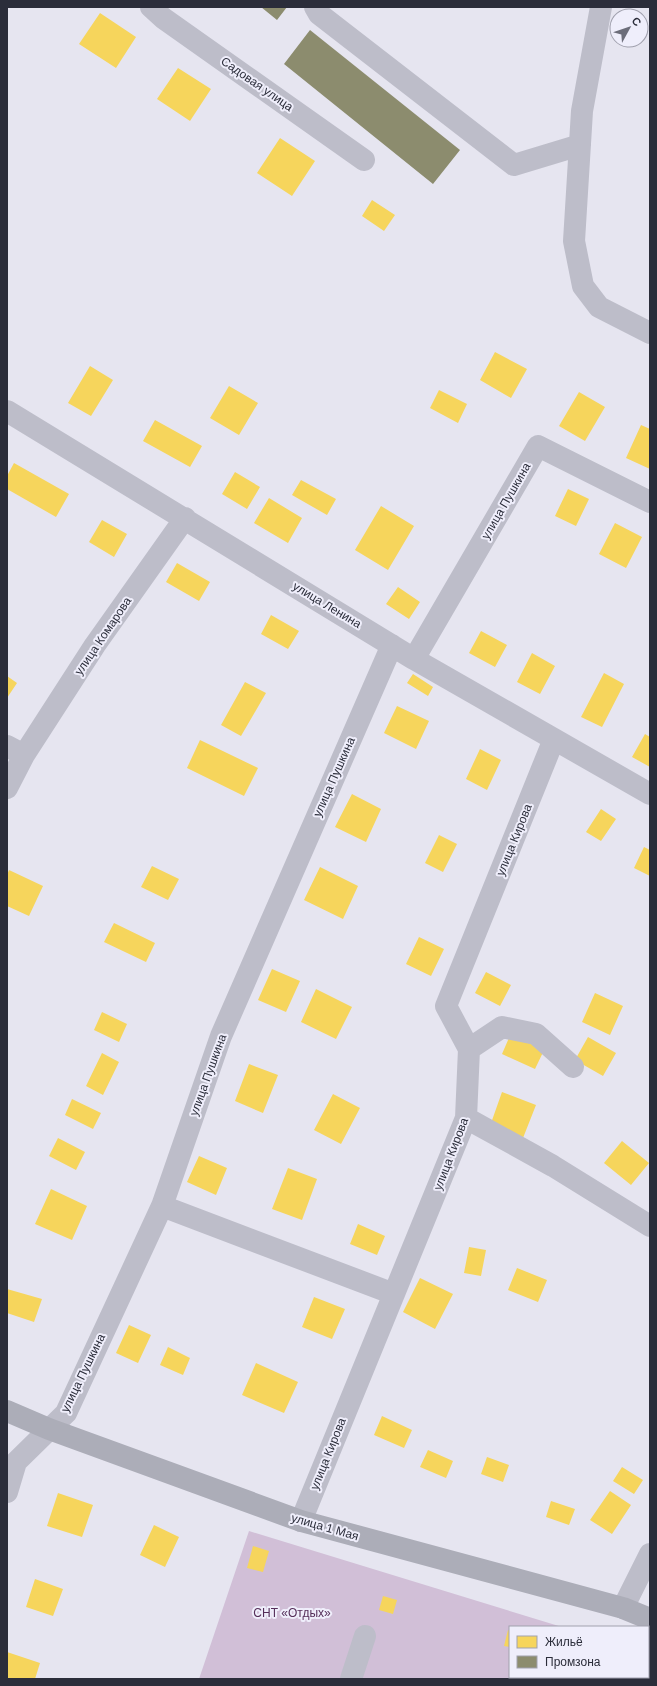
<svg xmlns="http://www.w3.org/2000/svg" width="657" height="1686" font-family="Helvetica,sans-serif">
  <rect width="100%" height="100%" fill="#e6e5f0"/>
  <path fill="#d1bfd7" d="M249 1531 562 1627H510V1677H648V1654H650V1679H199Z"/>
  <path fill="#f6d55c" d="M100 13 136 37 116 68 79 44Z
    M178 68 211 89 190 121 157 99Z
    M280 138 315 161 292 196 257 173Z
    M372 200 395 215 384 231 362 216Z
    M495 352 527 369 511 398 480 380Z
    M90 366 113 380 91 416 68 403Z
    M229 386 258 403 239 435 210 418Z
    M439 390 467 404 458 423 430 408Z
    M579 392 605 407 585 441 559 426Z
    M155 420 202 446 190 467 143 441Z
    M641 425 650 429V469L626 458Z
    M14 463 69 494 56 517 7 489V476Z
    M235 472 260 487 247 509 222 494Z
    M301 480 336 499 327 515 292 495Z
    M568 489 589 499 576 526 555 516Z
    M269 498 302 518 288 543 254 523Z
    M381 506 414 526 388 570 355 550Z
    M102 520 127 534 114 557 89 542Z
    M615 523 642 537 626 568 599 554Z
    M177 563 210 582 199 601 166 582Z
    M398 587 420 602 409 619 386 604Z
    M271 615 299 631 288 649 261 634Z
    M481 631 507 645 495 667 469 653Z
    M532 653 555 666 540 694 517 682Z
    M604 673 624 684 602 727 581 717Z
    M413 674 433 687 428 696 407 683Z
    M7 676 17 683 7 698Z
    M245 682 266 693 241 736 221 725Z
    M397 706 429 721 416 749 384 733Z
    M645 734 650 737V767L632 757Z
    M200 740 258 768 244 796 187 768Z
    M480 749 501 760 487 790 466 779Z
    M352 794 381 809 366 842 335 827Z
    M601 809 616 819 601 841 586 832Z
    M439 835 457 844 443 872 425 863Z
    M644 847 650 850V876L634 868Z
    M152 866 179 879 168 900 141 887Z
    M320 867 358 886 343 919 304 900Z
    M9 870 43 886 29 916 7 906V875Z
    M114 923 155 943 146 962 104 942Z
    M419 937 444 949 431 976 406 964Z
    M272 969 300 981 286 1012 258 1000Z
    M486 972 511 985 500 1006 475 993Z
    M316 989 352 1007 336 1039 301 1022Z
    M595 993 623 1006 610 1035 582 1022Z
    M102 1012 127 1024 119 1042 94 1030Z
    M512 1031 546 1046 535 1069 502 1054Z
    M588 1037 616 1053 603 1076 575 1060Z
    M102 1053 119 1062 103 1095 86 1086Z
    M249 1064 278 1075 263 1113 235 1101Z
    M502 1092 536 1105 523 1138 490 1126Z
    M333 1094 360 1108 341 1144 314 1130Z
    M72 1099 101 1113 93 1129 65 1115Z
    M58 1138 85 1152 76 1170 49 1156Z
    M622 1141 649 1163 631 1185 604 1163Z
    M199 1156 227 1168 216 1195 187 1182Z
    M288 1168 317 1179 302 1220 272 1209Z
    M51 1189 87 1206 72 1240 35 1224Z
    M358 1224 385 1236 377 1255 350 1244Z
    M469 1247 486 1250 481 1276 464 1273Z
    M517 1268 547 1280 538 1302 508 1290Z
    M420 1278 453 1294 435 1329 403 1312Z
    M7 1289 42 1299 34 1322 7 1313Z
    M314 1297 345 1309 332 1339 302 1327Z
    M129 1325 151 1335 138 1363 116 1353Z
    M168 1347 190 1358 183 1375 160 1365Z
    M256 1363 298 1382 284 1413 242 1395Z
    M382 1416 412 1430 404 1448 374 1435Z
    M428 1450 453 1461 446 1478 420 1467Z
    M487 1457 509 1465 503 1482 481 1474Z
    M622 1467 643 1480 634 1494 613 1481Z
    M610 1491 631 1505 612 1534 590 1520Z
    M58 1493 93 1505 82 1537 47 1526Z
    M551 1501 575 1509 569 1525 546 1517Z
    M154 1525 179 1537 165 1567 140 1555Z
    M253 1546 269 1551 263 1572 247 1568Z
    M35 1579 63 1589 53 1616 26 1607Z
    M383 1596 397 1600 393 1614 379 1610Z
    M508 1630 510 1631V1647L504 1646Z
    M7 1652 40 1663 35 1679H7Z
    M589 1677H617L616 1679H588Z"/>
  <path fill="#8c8c6e" d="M261 7H287L277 20Z
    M310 30 460 150 433 184 284 64Z"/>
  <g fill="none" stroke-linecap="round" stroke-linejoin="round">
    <path stroke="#bdbdc9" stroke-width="22" d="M151 7 163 18 364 160
      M315 7 319 14 514 165 580 145
      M601 7 582 111 574 241 583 286 599 307 650 333
      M7 411 414 659 650 794
      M414 659 538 446 650 502
      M7 746 24 755
      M7 788 24 755 95 645 185 518
      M469 1049 502 1027 536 1034 573 1067
      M466 1118 553 1166 650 1226
      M162 1206 394 1294
      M7 1492 16 1462 66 1413 162 1206 221 1036 392 645
      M301 1521 466 1118 469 1049 446 1006 554 739
      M623 1608 650 1554
      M351 1679 365 1636"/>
    <path stroke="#acadb8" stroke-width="22" d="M7 1411 49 1429 301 1521 623 1608 650 1619"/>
  </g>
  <g text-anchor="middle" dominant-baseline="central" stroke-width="4" stroke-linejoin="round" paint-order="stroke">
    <g font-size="12" fill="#2b2d3a" stroke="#efeefb">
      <text transform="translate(257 84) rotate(35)">Садовая улица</text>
      <text transform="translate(506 501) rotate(-60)">улица Пушкина</text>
      <text transform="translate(327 605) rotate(31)">улица Ленина</text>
      <text transform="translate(103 636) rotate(-56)">улица Комарова</text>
      <text transform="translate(334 777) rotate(-66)">улица Пушкина</text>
      <text transform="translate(514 840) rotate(-68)">улица Кирова</text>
      <text transform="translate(208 1075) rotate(-70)">улица Пушкина</text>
      <text transform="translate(451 1154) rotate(-69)">улица Кирова</text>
      <text transform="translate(83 1373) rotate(-64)">улица Пушкина</text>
      <text transform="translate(328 1454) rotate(-68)">улица Кирова</text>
      <text transform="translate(325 1527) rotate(16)">улица 1 Мая</text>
    </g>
    <g font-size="12" fill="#552e59" stroke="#efeefb">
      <text x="292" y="1613">СНТ «Отдых»</text>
    </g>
  </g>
  <rect width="657" height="1686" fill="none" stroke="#2b2d3a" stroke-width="16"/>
  <rect x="509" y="1626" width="140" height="52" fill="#efeefb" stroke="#a1a1ae"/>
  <rect x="517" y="1636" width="20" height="12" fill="#f6d55c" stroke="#a1a1ae"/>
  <text x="545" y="1646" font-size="12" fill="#2b2d3a">Жильё</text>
  <rect x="517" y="1656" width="20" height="12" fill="#8c8c6e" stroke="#a1a1ae"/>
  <text x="545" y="1666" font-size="12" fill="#2b2d3a">Промзона</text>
  <g transform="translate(629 28) rotate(50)"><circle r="19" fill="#efeefb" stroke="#a1a1ae"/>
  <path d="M0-3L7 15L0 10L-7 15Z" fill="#6c6d7a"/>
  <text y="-6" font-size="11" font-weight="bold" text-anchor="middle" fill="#2b2d3a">С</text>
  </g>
</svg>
